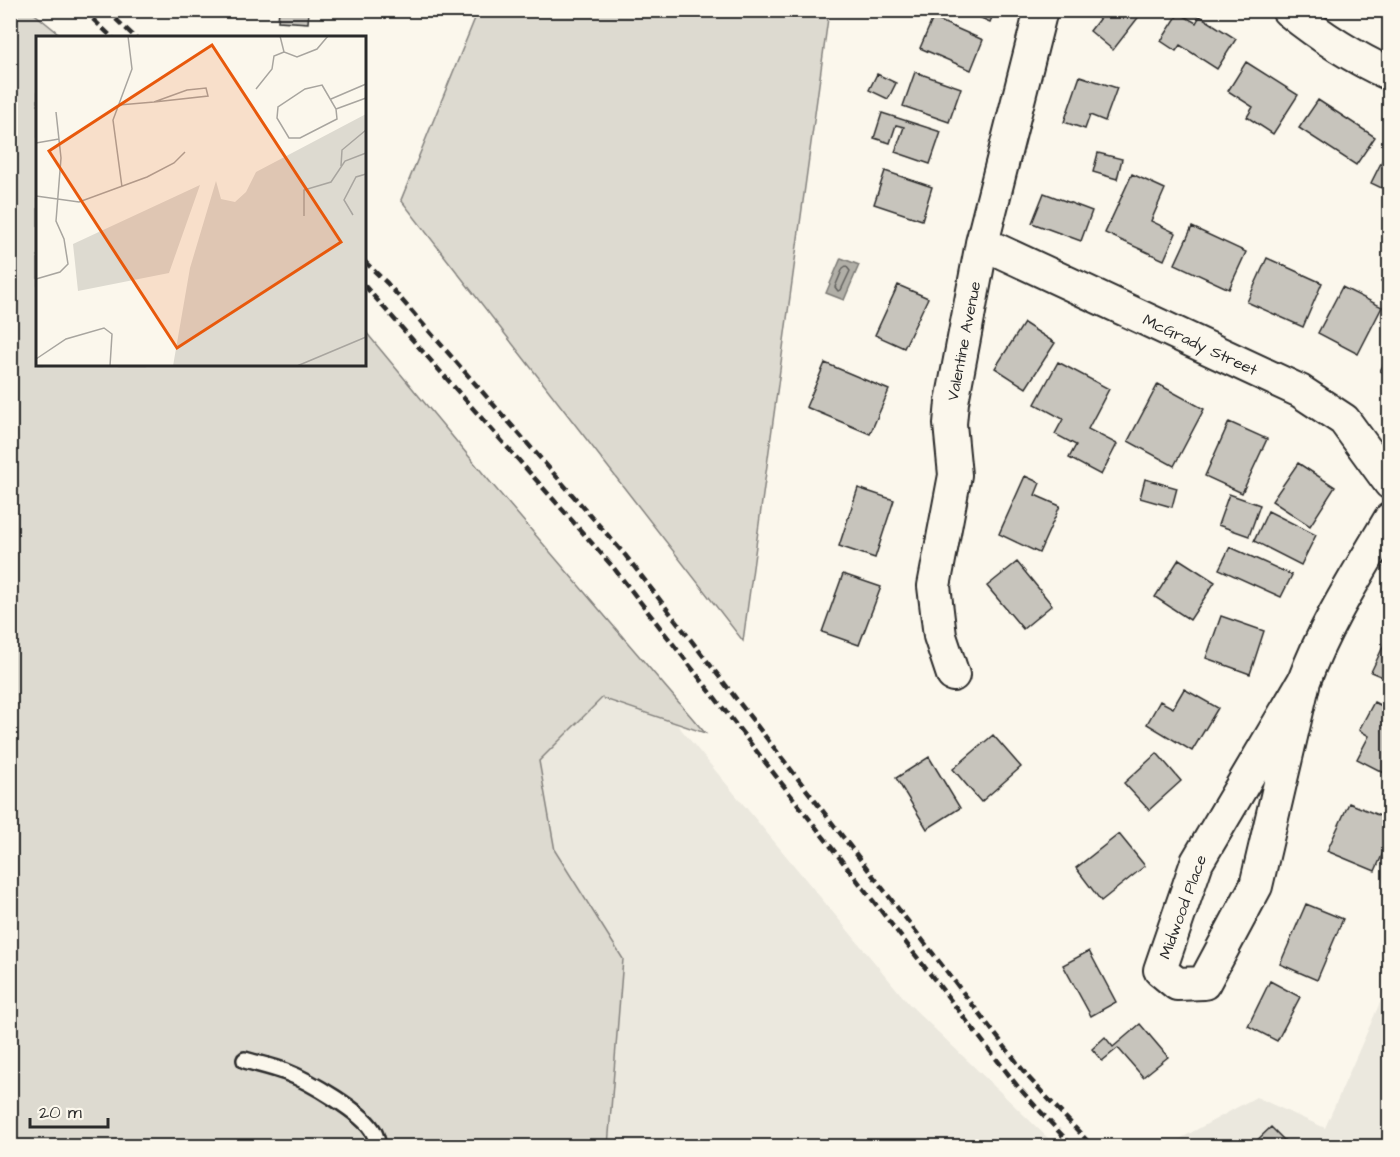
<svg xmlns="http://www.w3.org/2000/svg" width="1400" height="1157" font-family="'Architects Daughter',sans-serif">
  <rect width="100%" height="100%" fill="#fbf7ec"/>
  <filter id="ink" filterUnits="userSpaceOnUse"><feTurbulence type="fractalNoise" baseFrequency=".0167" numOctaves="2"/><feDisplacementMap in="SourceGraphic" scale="12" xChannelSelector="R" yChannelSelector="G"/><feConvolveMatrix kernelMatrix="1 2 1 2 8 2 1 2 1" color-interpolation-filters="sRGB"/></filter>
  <g filter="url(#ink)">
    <path fill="#ebe8de" d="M573 599 909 1004 1056 1146H598L415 792Z
      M1389 982V1146H1167L1256 1097 1325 1128Z"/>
    <path fill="#dddad0" stroke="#84827e" stroke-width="1.5" d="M10 11H31L63 37 38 38V364H364L365 331 491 483 705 733 602 698 539 761 555 851 623 959 608 1146H11Z
      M478 11H829L743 641 401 200Z"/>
    <path fill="#b1afa7" stroke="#7b7a75" stroke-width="1.5" d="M841 258 859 265 844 300 826 293Z"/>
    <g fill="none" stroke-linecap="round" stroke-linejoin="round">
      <path stroke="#61605d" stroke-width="1.5" d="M846 266 850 271 841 290 838 291 835 287 843 268Z"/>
    </g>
    <path fill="#c7c4bc" stroke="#2b2b2b" stroke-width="1.5" d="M279 10H309L308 23 278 21Z
      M963 10H995L990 22Z
      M1106 10H1144L1113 50 1090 31Z
      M1179 13 1196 23 1200 16 1236 39 1217 69 1180 45 1176 51 1161 41Z
      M933 18 983 40 971 70 920 48Z
      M1246 62 1298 95 1273 134 1247 117 1253 107 1228 91Z
      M915 72 961 88 949 122 903 106Z
      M877 74 896 83 888 99 869 90Z
      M1080 76 1117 88 1105 121 1090 115 1085 129 1064 122Z
      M1318 100 1375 137 1356 165 1299 128Z
      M882 113 941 132 930 164 895 152 904 127 896 125 890 143 874 138Z
      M1390 145V192L1371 183Z
      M1098 153 1122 159 1117 179 1093 172Z
      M885 171 932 187 922 220 874 204Z
      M1132 174 1165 189 1151 221 1176 233 1164 260 1105 233Z
      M1044 193 1092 211 1081 241 1032 223Z
      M1192 227 1246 252 1229 289 1175 264Z
      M1267 258 1322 283 1303 327 1247 302Z
      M1390 265V285L1381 281Z
      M898 285 928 298 904 348 875 335Z
      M1342 287 1382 307 1358 354 1318 333Z
      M1024 323 1055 343 1026 388 995 368Z
      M1390 353V376L1380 371Z
      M1058 362 1109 389 1088 429 1117 444 1101 475 1069 458 1076 445 1055 434 1063 419 1035 404Z
      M825 363 889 390 870 434 806 407Z
      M1158 384 1204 409 1174 466 1128 441Z
      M1229 422 1267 439 1242 493 1205 476Z
      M1298 463 1335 487 1310 526 1272 501Z
      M1025 476 1040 483 1035 495 1060 506 1039 553 999 534Z
      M1145 479 1177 488 1172 507 1140 498Z
      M858 488 894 500 875 558 839 546Z
      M1229 494 1260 505 1249 536 1218 525Z
      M1268 511 1316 535 1301 565 1254 541Z
      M1230 547 1292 575 1281 597 1219 569Z
      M1179 559 1215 582 1190 620 1155 597Z
      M1017 562 1052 605 1023 629 987 586Z
      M843 574 881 587 859 645 822 632Z
      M1221 616 1264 631 1250 674 1206 658Z
      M1390 632V680L1371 672Z
      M1184 689 1218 708 1192 751 1147 724 1160 701 1173 708Z
      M1374 702 1390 710V776L1357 759 1369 736 1359 730Z
      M993 735 1021 767 981 802 953 769Z
      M1157 753 1181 781 1149 810 1124 783Z
      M929 757 960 808 927 829 896 778Z
      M1349 803 1390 820V837L1375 871 1327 851Z
      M1119 834 1145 866 1101 901 1076 868Z
      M1306 904 1343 919 1317 980 1280 964Z
      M1089 951 1116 1002 1091 1016 1063 965Z
      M1270 981 1300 997 1277 1041 1248 1026Z
      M1140 1024 1168 1057 1143 1077 1118 1048 1102 1061 1092 1049 1105 1037 1113 1047Z
      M1271 1127 1290 1146H1251Z"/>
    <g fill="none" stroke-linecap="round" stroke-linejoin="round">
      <g stroke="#2b2b2b" stroke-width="20">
        <path id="lane" d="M245 1060C259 1064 273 1067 286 1072 307 1080 365 1113 374 1133 376 1137 377 1142 378 1146"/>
      </g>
      <g stroke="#2b2b2b" stroke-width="36">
        <path id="street" d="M1288 10C1320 36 1352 57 1390 74
          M982 243 1300 391 1344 420 1390 483
          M953 675 940 636 934 586 955 475 950 424 952 402 982 243 1041 10
          M1304 681 1256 886 1204 983 1177 984 1160 970 1197 862Z
          M1304 681C1325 624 1359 572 1390 519"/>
      </g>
      <use href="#lane" stroke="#fbf7ec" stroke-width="15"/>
      <use href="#street" stroke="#fbf7ec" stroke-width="32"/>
      <path stroke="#2b2b2b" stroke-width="4.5" stroke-dasharray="9 4.5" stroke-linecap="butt" d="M83 10 113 38
        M106 10 136 38
        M364 261 387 283 626 556 1029 1078 1092 1146
        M364 285 613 567 1019 1088 1072 1146"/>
    </g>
  </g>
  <g text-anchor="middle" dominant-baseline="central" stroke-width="4.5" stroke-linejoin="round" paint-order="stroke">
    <g font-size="16" fill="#2b2b2b" stroke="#fbf7ec">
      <text transform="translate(964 341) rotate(-79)">Valentine Avenue</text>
      <text transform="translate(1200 345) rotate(25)">McGrady Street</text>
      <text transform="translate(1183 907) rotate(-70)">Midwood Place</text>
    </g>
  </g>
  <g transform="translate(36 36)">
    <rect width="330" height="330" fill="#fbf7ec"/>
    <path d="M330 78V330H137L154 232 180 145 185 163 199 166 210 156 220 136ZM164 149 133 237 42 255 37 208Z" fill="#dddad0"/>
    <path fill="none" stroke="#a8a59f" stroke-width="1.5" d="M244 0 248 16 261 21 281 13 292 0M286 49 300 73 301 83 264 102H253L241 82 242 71 269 53ZM170 52 172 60 118 66 151 54ZM220 53 236 33 238 20 248 16M295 63 330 48M83 69 118 66M300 73 330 62M0 107 23 103M305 130 306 114 330 94M86 151 77 84 96 33 92 0M0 160 43 166 111 141 138 127 149 116M317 179 308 164 320 141 330 138M268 180V154L295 146 309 125 330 117M0 243 24 236 32 228 28 203 20 185 25 122 20 76M0 323 30 303 68 292 76 298 74 330M261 330 330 301"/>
    <path fill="#e8590c" fill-opacity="0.15" stroke="#e8590c" stroke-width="3" d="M176 9 305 206 141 312 13 115Z"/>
    <rect width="330" height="330" fill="none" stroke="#2b2b2b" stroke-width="3"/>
  </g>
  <rect width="1400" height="1157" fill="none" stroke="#fbf7ec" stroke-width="36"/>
  <rect x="18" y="18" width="1364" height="1121" fill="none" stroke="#2b2b2b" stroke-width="2" filter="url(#ink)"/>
  <path d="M30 1118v9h78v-9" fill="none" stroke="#2b2b2b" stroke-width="3"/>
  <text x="39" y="1118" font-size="18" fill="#2b2b2b" stroke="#fbf7ec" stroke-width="4.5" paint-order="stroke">20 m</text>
</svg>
